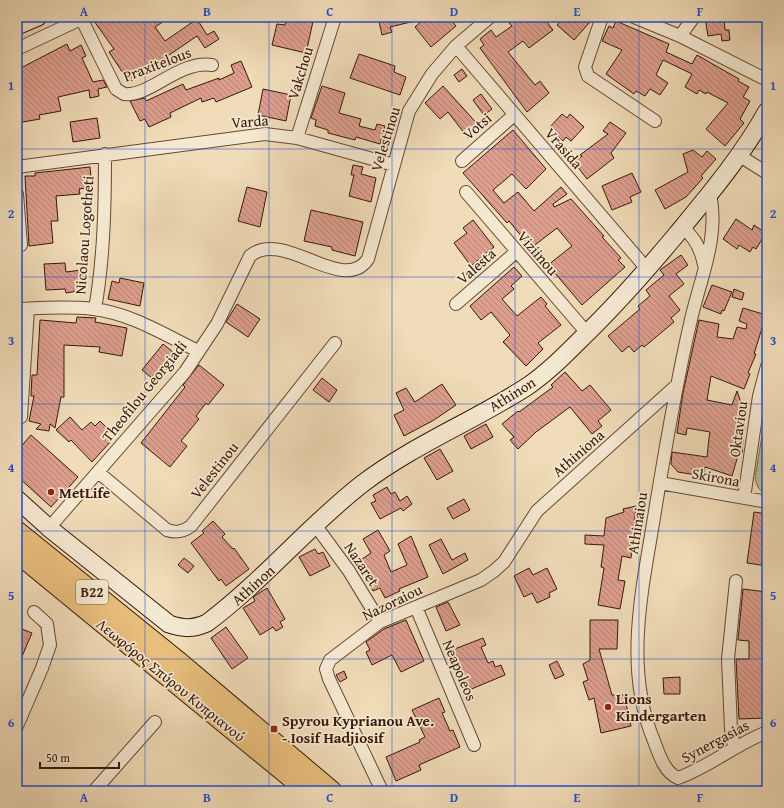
<svg xmlns="http://www.w3.org/2000/svg" width="784" height="808" font-family="'Gentium Book Plus',serif">
  <defs>
    <pattern id="park-dots" width="8" height="8" patternUnits="userSpaceOnUse"><rect width="8" height="8" fill="#b9c08f"/><path d="M2 2h.1M6 6h.1" fill="none" stroke="#a0a47a" stroke-width="1.8" stroke-linecap="round"/></pattern>
    <pattern id="building-back-hatch" width="6" height="6" patternUnits="userSpaceOnUse"><rect width="6" height="6" fill="#dd9f8e"/><path d="M-1 5l2 2M0 0l6 6M5-1l2 2" fill="none" stroke="#b48172"/></pattern>
  </defs>
  <rect width="100%" height="100%" fill="#f0dcb8"/>
  <filter id="stains"><feTurbulence type="fractalNoise" baseFrequency=".005" numOctaves="4"/><feColorMatrix values="0 0 0 0 .2 0 0 0 0 .09 0 0 0 0 .02 0 0 0 .5 -.17"/></filter>
  <radialGradient id="worn" r=".72"><stop offset=".6" stop-color="#630" stop-opacity="0"/><stop offset="1" stop-color="#630" stop-opacity=".3"/></radialGradient>
  <path fill="url(#park-dots)" stroke="#786c4c" d="M767 405V493C759 492 757 486 755 478Z"/>
  <path fill="url(#building-back-hatch)" stroke="#381708" d="M100 17H170L155 27 165 41 197 19 207 35 214 31 219 39 205 48 197 36 131 81 126 72 123 73 109 52 114 49 94 21Z
    M287 17H314L306 53 272 45 277 24 285 25Z
    M378 17H418L419 20 390 27 392 32 382 35Z
    M431 17H448L456 26 431 47 415 27 423 20 425 22Z
    M517 17H543L553 30 529 48 523 41 508 52 535 85 540 81 549 93 527 112 480 48 484 45 480 39 491 30 496 37 512 26 509 23Z
    M564 17H584L590 22 574 40 557 25Z
    M705 17H724L725 30H729L730 40 722 41 721 34 708 36Z
    M616 21 669 44 666 52 692 64 697 55 739 79 738 81 749 87 743 97 750 101 740 119 744 123 725 146 706 129 728 103 707 92 706 94 699 90 697 94 685 87 692 74 663 60 656 75 668 83 660 95 650 89 645 96 636 91 634 94 606 74 622 50 602 41 609 26 613 28Z
    M67 44 70 51 81 45 86 56 82 58 93 82 103 80 107 87 98 89 99 96 90 98 89 90 58 97 61 111 39 115 40 119 17 123V70Z
    M359 54 395 66 394 72 406 77 400 95 350 78Z
    M241 61 252 87 216 102 214 98 202 102 201 98 170 113 171 117 149 127 145 119 140 121 130 101 145 98 146 101 183 84 186 90 219 78V80L234 73 231 65Z
    M462 69 467 76 459 82 454 75Z
    M322 86 345 93 339 113 361 119 359 126 375 130 377 124 385 126 380 144 356 137 355 140 328 133V130L315 126 316 120 311 118Z
    M443 86 481 128 468 138 448 112 440 119 425 103Z
    M263 89 291 95 286 121 258 115Z
    M481 94 492 109 484 115 473 100Z
    M562 114 567 118 570 114 584 127 571 141 566 137 563 141 549 128Z
    M97 118 100 138 73 142 70 122Z
    M610 122 626 133 611 153 614 158 587 179 574 162 582 156 580 155 608 134 603 131Z
    M513 130 546 169 526 189 512 174 493 190 504 203 518 192 534 211 561 187 567 194 553 204 554 207 571 199 604 236 602 237 621 258 618 260 625 267 582 305 548 265 572 246 557 228 531 248 509 221 507 223 463 173Z
    M693 150 702 157 707 151 716 159 701 176 703 178 686 197 665 209 655 190 688 172 683 154Z
    M353 165 363 167 361 174 376 178 371 202 349 196 354 175H351Z
    M90 167 92 187 79 189 80 194 56 196 58 221H51L53 243 29 246 25 176H35V173Z
    M632 173 641 192 630 197 632 202 612 210 602 186Z
    M247 187 267 192 260 227 238 221Z
    M311 210 363 222 355 256 332 250V247L304 241Z
    M736 219 752 230 754 225 766 233 756 249 753 247 750 252 739 245 737 249 723 239Z
    M473 220 494 247 471 266 454 243 467 233 463 228Z
    M681 255 688 265 676 274 684 284 669 296 680 310 671 318 674 322 644 347 642 345 634 352 629 346 622 352 608 336 640 309 638 306 650 296 646 290 664 275 660 270Z
    M65 263 66 272 82 270 85 285 78 286V291L66 293 65 289 46 290 44 264Z
    M514 267 522 276 511 286 514 289 502 299 517 316 541 297 547 304 545 306 561 325 538 343 543 349 526 366 503 342 510 335 491 312 481 320 470 306Z
    M120 278 144 283 140 306 108 299 112 281 119 283Z
    M712 285 732 292 724 311 722 310 721 314 703 307Z
    M734 289 744 293 742 300 732 297Z
    M237 304 260 319 248 337 226 322Z
    M743 308 766 315 754 354H756L748 373 750 374 744 389 711 376 707 400 732 405 737 391 745 414 742 453 739 452 732 476 705 467 703 476 678 472 671 464 672 452 707 457 709 438 710 432 687 428 686 435 677 433 683 393 699 320 719 324 717 337 733 339 737 327 746 329 747 324 739 321Z
    M77 317 96 318 95 322 127 328 122 356 99 352 100 347 64 345V397H61L55 428 50 424 49 431 36 429 41 424 29 421 34 396H31L32 375H37L40 320 76 323Z
    M163 344 178 356 157 382 142 370Z
    M199 365 224 385 208 405 206 403 196 416 199 419 181 441 187 446 170 467 141 443 185 387 183 385Z
    M565 372 582 391 590 385 611 410 598 421 602 426 592 434 570 407 536 432 518 449 510 440 514 437 502 424 518 411 519 412 553 387 551 385Z
    M322 378 337 390 329 402 313 390Z
    M442 384 456 405 434 420 404 436 394 415 404 410 396 393 406 388 415 402Z
    M70 417 82 430 91 422 95 426 100 421 110 431 107 434 112 440 92 462 71 440 69 442 56 430Z
    M486 424 493 437 471 449 464 436Z
    M31 435 78 477 51 507 17 476V451Z
    M440 449 453 471 437 480 424 458Z
    M387 487 391 494 395 492 400 501 407 496 412 504 403 511 401 508 380 519 371 503 376 501 373 495Z
    M464 499 470 510 453 519 447 508Z
    M636 506 631 558 622 556 618 580 625 581 620 609 598 605 604 568 601 567 604 545 585 544V535L604 536 606 518 624 512 623 509Z
    M754 512 767 514V566L747 563Z
    M213 521 225 534 222 537 233 549 234 548 249 569 226 586 221 579 219 581 191 543 204 533 202 531Z
    M378 530 390 551 384 555 391 572 407 565 398 544 411 536 428 577 399 589 400 591 385 598 380 588 373 591 364 570 361 572 356 563 371 553 363 539Z
    M441 539 452 560 465 553 468 560 443 574 429 545Z
    M315 549 318 554 323 552 330 566 310 576 299 557Z
    M184 558 194 566 188 573 178 565Z
    M529 568 533 575 547 568 557 589 549 593 550 597 537 603 532 593 524 597 514 576Z
    M267 588 285 619 280 622 283 627 276 631 273 627 260 635 243 608 255 601 253 597Z
    M743 589 767 592V679H763V704H767V718L739 719 736 659H749V641L738 640Z
    M448 602 460 625 446 631 436 607Z
    M406 620 424 661 401 672 392 655 372 665 366 652 370 650 366 642 384 629Z
    M590 620H618L617 649H599L612 695H624L631 726 601 733 594 698 589 700 583 682 588 680 583 664 590 660Z
    M17 627 32 633 17 668Z
    M226 627 248 658 232 669 211 638Z
    M483 638 486 645 481 647 488 663 493 661 495 667 501 665 505 675 469 690 452 650Z
    M557 661 564 675 555 679 549 665Z
    M344 671 347 678 340 682 336 675Z
    M680 677V694H664L663 678Z
    M439 698 445 712 442 713 450 731 453 730 460 747 419 765 421 770 396 781 386 757 420 742 419 740 425 737 412 710Z"/>
  <g fill="none" stroke-linecap="round" stroke-linejoin="round">
    <g stroke="#664834" stroke-width="14">
      <path id="street" d="M602 17 585 67 588 76 655 121
        M634 17 680 36 767 80
        M82 20 116 89 124 94C150 97 179 60 212 65
        M680 36 694 17
        M456 46 647 269
        M17 49 85 17
        M297 138 335 17
        M740 156 767 173
        M462 161 514 115
        M17 167 265 134 297 138 394 165
        M466 192 587 333
        M17 194 21 245
        M710 194C720 238 699 281 690 324 676 384 666 445 656 505 644 583 622 665 654 741 659 754 664 772 678 778 709 767 736 744 767 732
        M682 227C695 237 701 249 704 265
        M456 304 516 252
        M17 309C42 308 68 306 93 309 130 313 165 335 198 351
        M95 309C104 258 105 205 105 154
        M21 417 28 309
        M98 472 167 530C176 533 183 532 191 526L335 343
        M660 483 767 502
        M744 498 759 396 767 366
        M316 526 349 571 380 622
        M49 528 185 372 217 324 250 256C284 228 343 296 368 259L409 111 432 74 456 46 490 17
        M416 607 474 745
        M17 726 42 668 50 645 47 624 34 612
        M734 747 731 729 728 659 736 581
        M94 791 155 722
        M382 791 329 679 326 669 330 660 380 622 481 580 494 571 504 562 537 511 677 385"/>
    </g>
    <g stroke="#381708" stroke-width="19">
      <path id="secondary" d="M17 26 38 17
        M17 499 49 528 169 624C184 629 193 629 207 623 263 581 307 527 362 484 413 445 474 421 528 386 548 372 565 355 583 337 616 305 646 271 676 235 709 195 742 156 767 111"/>
    </g>
    <g stroke="#381708" stroke-width="21">
      <path id="primary" d="M17 531 178 661 332 791
        M17 553 307 791"/>
    </g>
    <use href="#street" stroke="#f5e8d1" stroke-width="12"/>
    <use href="#secondary" stroke="#f5e8d1" stroke-width="17"/>
    <use href="#primary" stroke="#e8be7c" stroke-width="19"/>
  </g>
  <path fill="none" stroke="#1d4ed8" stroke-width="1" stroke-opacity="0.55" d="M145 17V791M269 17V791M392 17V791M515 17V791M639 17V791M17 149H767M17 277H767M17 404H767M17 531H767M17 659H767"/>
  <g fill="#8f2418" stroke="#f5e8d1" stroke-width="1.5">
    <circle cx="51" cy="492" r="4"/>
    <circle cx="608" cy="707" r="4"/>
    <rect x="270" y="725" width="8" height="8" rx="2"/>
  </g>
  <g text-anchor="middle" dominant-baseline="central" stroke-width="3.5" stroke-linejoin="round" paint-order="stroke">
    <rect fill="#f5e8d1" stroke="#715644" stroke-width="1" x="76" y="580" width="32" height="24" rx="3"/>
    <g font-size="14" font-weight="bold" fill="#381708">
      <text x="92" y="592">B22</text>
    </g>
    <g font-size="15" fill="#381708" stroke="#f5e8d1">
      <text transform="translate(157 64) rotate(-21)">Praxitelous</text>
      <text transform="translate(300 73) rotate(-73)">Vakchou</text>
      <text transform="translate(250 121) rotate(-4)">Varda</text>
      <text transform="translate(477 126) rotate(-41)">Votsi</text>
      <text transform="translate(385 139) rotate(-73)">Velestinou</text>
      <text transform="translate(564 148) rotate(49)">Vrasida</text>
      <text transform="translate(84 235) rotate(-86)">Nicolaou Logotheti</text>
      <text transform="translate(538 253) rotate(49)">Viziinou</text>
      <text transform="translate(476 266) rotate(-41)">Valesta</text>
      <text transform="translate(144 391) rotate(-51)">Theofilou Georgiadi</text>
      <text transform="translate(512 394) rotate(-32)">Athinon</text>
      <text transform="translate(738 429) rotate(-82)">Oktaviou</text>
      <text transform="translate(578 453) rotate(-41)">Athiniona</text>
      <text transform="translate(214 470) rotate(-52)">Velestinou</text>
      <text transform="translate(716 477) rotate(10)">Skirona</text>
      <text transform="translate(637 523) rotate(-81)">Athinaiou</text>
      <text transform="translate(362 564) rotate(56)">Nazaret</text>
      <text transform="translate(253 585) rotate(-42)">Athinon</text>
      <text transform="translate(392 602) rotate(-26)">Nazoraiou</text>
      <text transform="translate(460 670) rotate(67)">Neapoleos</text>
      <text transform="translate(171 680) rotate(39)">Λεωφόρος Σπύρου Κυπριανού</text>
      <text transform="translate(715 741) rotate(-28)">Synergasias</text>
    </g>
    <g font-size="15" font-weight="bold" fill="#381708" stroke="#f5e8d1" text-anchor="start">
      <text x="59" y="492">MetLife</text>
      <text x="616" y="698">Lions<tspan x="616" dy="17">Kindergarten</tspan></text>
      <text x="282" y="720">Spyrou Kyprianou Ave.<tspan x="282" dy="17">- Iosif Hadjiosif</tspan></text>
    </g>
  </g>
  <rect width="784" height="808" fill="none" stroke="#f0dcb8" stroke-width="44"/>
  <path d="M40 762v6h79v-6" fill="none" stroke="#381708" stroke-width="2"/>
  <text x="46" y="762" font-size="12" fill="#381708" stroke="#f5e8d1" stroke-width="3" paint-order="stroke">50 m</text>
  <rect x="22" y="22" width="740" height="764" fill="none" stroke="#1d4ed8" stroke-width="1.5"/>
  <g font-size="13" text-anchor="middle" font-weight="bold" fill="#1d4ed8">
    <text x="84" y="16">A</text>
    <text x="207" y="16">B</text>
    <text x="330" y="16">C</text>
    <text x="454" y="16">D</text>
    <text x="577" y="16">E</text>
    <text x="700" y="16">F</text>
    <text x="11" y="90">1</text>
    <text x="773" y="90">1</text>
    <text x="11" y="218">2</text>
    <text x="773" y="218">2</text>
    <text x="11" y="345">3</text>
    <text x="773" y="345">3</text>
    <text x="11" y="472">4</text>
    <text x="773" y="472">4</text>
    <text x="11" y="600">5</text>
    <text x="773" y="600">5</text>
    <text x="11" y="727">6</text>
    <text x="773" y="727">6</text>
    <text x="84" y="802">A</text>
    <text x="207" y="802">B</text>
    <text x="330" y="802">C</text>
    <text x="454" y="802">D</text>
    <text x="577" y="802">E</text>
    <text x="700" y="802">F</text>
  </g>
  <rect width="100%" height="100%" filter="url(#stains)"/>
  <rect width="100%" height="100%" fill="url(#worn)"/>
</svg>
